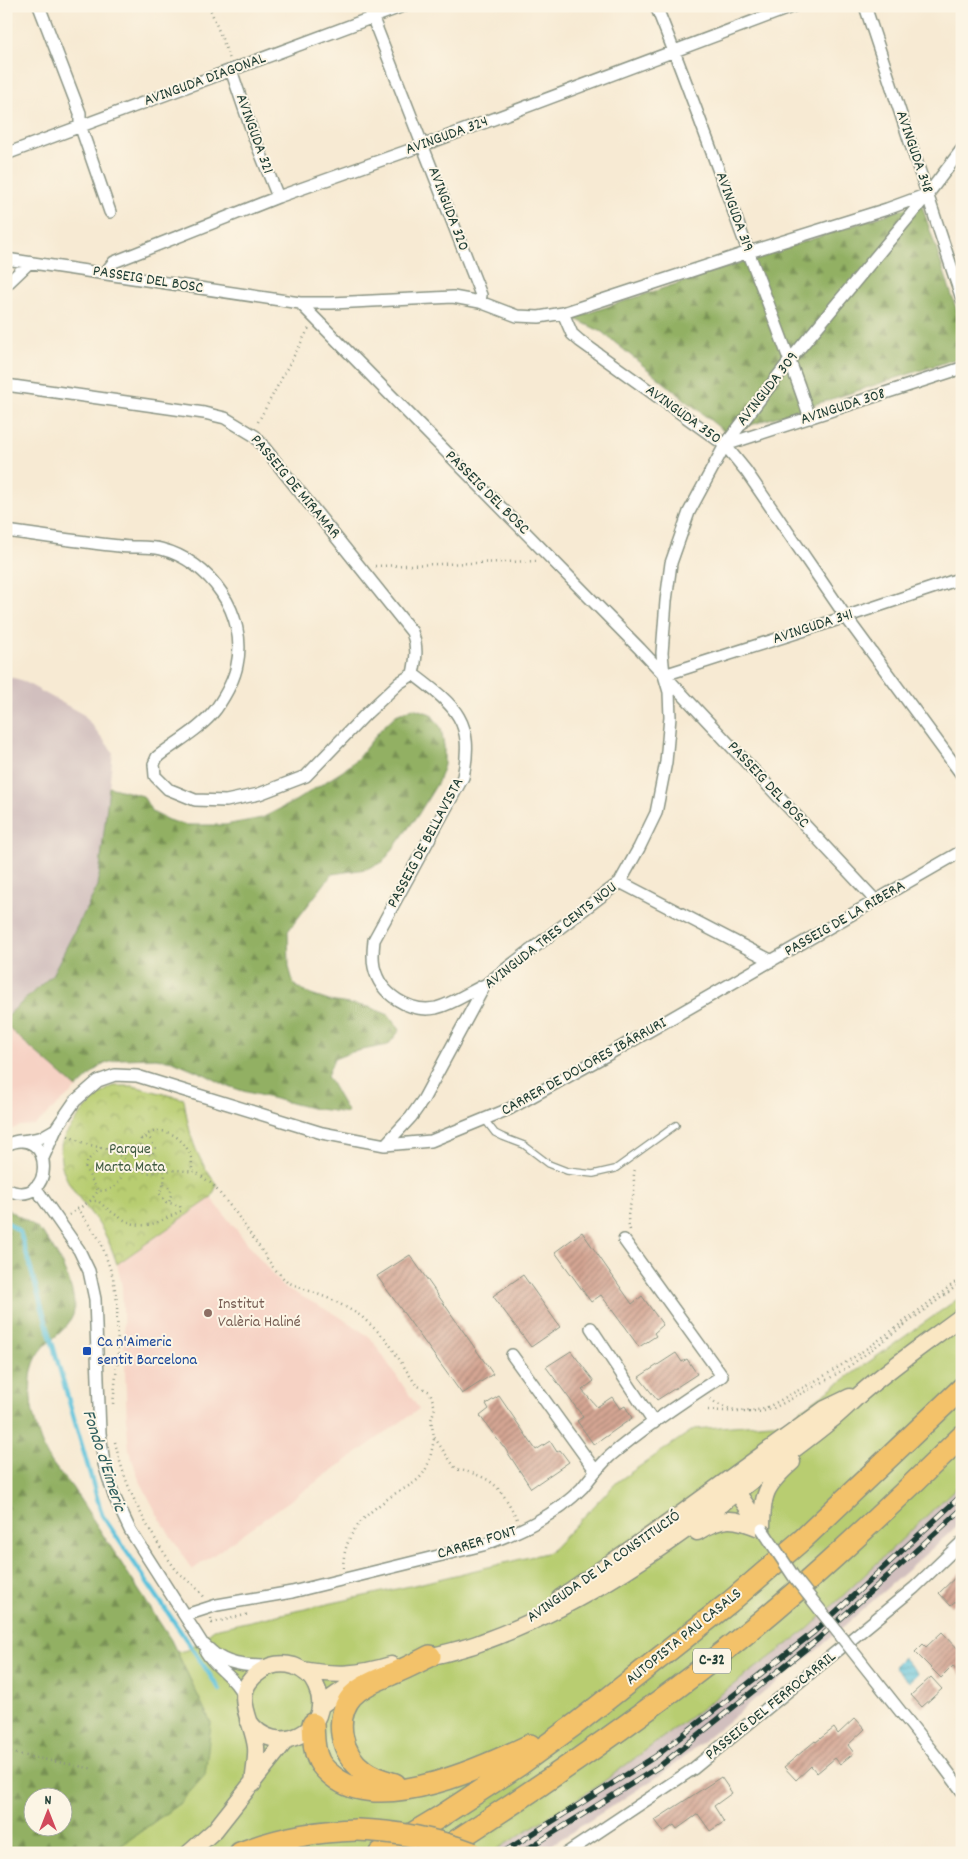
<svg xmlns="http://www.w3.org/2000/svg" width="968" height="1859" font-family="Dekko,sans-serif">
  <defs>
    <pattern id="forest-firs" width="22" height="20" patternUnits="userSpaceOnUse" patternTransform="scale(1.25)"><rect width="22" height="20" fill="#92b063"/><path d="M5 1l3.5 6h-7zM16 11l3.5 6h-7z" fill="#779052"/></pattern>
    <pattern id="park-crowns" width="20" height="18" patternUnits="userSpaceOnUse" patternTransform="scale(1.25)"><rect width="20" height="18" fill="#b8cd71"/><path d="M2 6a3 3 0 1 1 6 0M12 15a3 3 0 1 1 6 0" fill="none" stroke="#95a85e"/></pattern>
    <pattern id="water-rules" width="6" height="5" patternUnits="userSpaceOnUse" patternTransform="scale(1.25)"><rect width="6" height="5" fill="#5ec3dc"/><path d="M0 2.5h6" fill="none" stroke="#4da0b3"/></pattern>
    <pattern id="building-hatch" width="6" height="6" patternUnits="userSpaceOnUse" patternTransform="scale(1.25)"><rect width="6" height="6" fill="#d4a593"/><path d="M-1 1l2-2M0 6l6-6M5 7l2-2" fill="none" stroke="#ab8879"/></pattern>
  </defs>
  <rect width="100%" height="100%" fill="#fcf5e5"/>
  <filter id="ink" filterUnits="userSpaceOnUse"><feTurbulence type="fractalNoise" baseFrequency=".02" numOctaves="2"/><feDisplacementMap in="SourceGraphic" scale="10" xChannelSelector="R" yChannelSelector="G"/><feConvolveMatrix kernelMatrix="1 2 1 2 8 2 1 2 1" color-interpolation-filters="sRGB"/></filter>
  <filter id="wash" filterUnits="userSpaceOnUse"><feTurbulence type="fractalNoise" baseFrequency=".0096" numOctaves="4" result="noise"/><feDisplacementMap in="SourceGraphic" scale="20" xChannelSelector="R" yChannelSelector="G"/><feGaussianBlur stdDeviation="1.12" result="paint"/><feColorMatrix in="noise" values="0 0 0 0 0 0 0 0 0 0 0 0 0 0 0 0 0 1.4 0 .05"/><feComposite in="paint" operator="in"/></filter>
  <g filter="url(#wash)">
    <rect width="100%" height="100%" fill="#f7ead3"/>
    <path fill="#f6d2c4" d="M6 1026 77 1088 35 1125 21 1126 6 1131Z
      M211 1198 282 1286 340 1317 370 1337 419 1409 192 1570 157 1514 138 1477 129 1450 127 1424 122 1286 117 1264Z"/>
    <path fill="#d1bfbe" d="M6 676 21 680 84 715 113 752 98 886 52 975 6 1017Z
      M962 1482V1522L818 1649 665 1772 539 1853H491L599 1785 808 1629Z"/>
    <path fill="#b8cd71" stroke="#6c8552" d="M962 1296V1482L808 1629 599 1785 491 1853H111L180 1803 211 1723 177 1652 188 1650 214 1629 410 1586 550 1552 617 1482 694 1429 784 1422Z"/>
    <path fill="url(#forest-firs)" stroke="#58764c" fill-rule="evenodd" d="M921 203 962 326V357L726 433 602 332 573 318Z
      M413 708 431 714 441 728 444 746V765L438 782 418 815 383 862 366 869 332 874 288 931 289 967 294 985 311 995 329 1001 369 1007 389 1015 400 1030 388 1045 352 1052 334 1059 327 1076 348 1113 311 1108 243 1091 225 1085 206 1075 173 1061 156 1058 120 1059 101 1065 77 1088 6 1026V1017L52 975 98 886 109 787 143 796 152 812 168 820 186 825H225L262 818 295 801 343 771 357 759 381 729 396 715Z
      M6 1209C18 1216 31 1222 41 1232 55 1246 80 1295 73 1315 67 1331 49 1339 40 1352 21 1377 34 1432 48 1457 55 1468 64 1478 72 1487L171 1640 211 1723 205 1775 180 1803 111 1853H6ZM32 1796H62V1826H32Z"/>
    <path fill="url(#park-crowns)" stroke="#6c8552" d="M113 1086H133L184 1099C189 1135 195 1156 217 1185L211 1198 117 1264C113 1252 109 1241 102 1229 86 1203 56 1180 61 1146 62 1138 70 1129 74 1123 84 1109 98 1094 113 1086Z"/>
    <path fill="url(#water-rules)" stroke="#3e8088" d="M903 1657 918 1674 909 1682 894 1666Z"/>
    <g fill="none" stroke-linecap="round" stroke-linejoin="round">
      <path stroke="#5ec3dc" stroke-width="4.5" d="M6 1221 20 1232 102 1515 220 1690"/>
    </g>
    <g id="blocks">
      <path fill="url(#building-hatch)" d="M582 1232 632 1304 642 1296 663 1325 654 1333 656 1336 639 1347 601 1295 591 1302 555 1252Z
        M410 1255 493 1374 462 1394 377 1276Z
        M523 1275 560 1327 531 1347 493 1296Z
        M571 1351 594 1381 582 1390 597 1407 612 1397 620 1409 625 1406 632 1418 594 1445 577 1421 583 1417 546 1367Z
        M676 1353 682 1362 687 1359 697 1374 657 1400 639 1377Z
        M499 1396 536 1450 550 1441 557 1452 560 1450 569 1462 531 1488 504 1447H503L480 1416 489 1409 486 1404Z
        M962 1571V1596L951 1606 939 1593Z
        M942 1632 962 1653V1676L953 1666 941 1678 915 1652 923 1644 926 1647Z
        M931 1677 942 1689 922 1707 911 1695Z
        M855 1718 865 1729 848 1745 854 1753 840 1764 835 1758 817 1773 811 1766 796 1780 784 1767 815 1741 816 1742 834 1728 838 1734Z
        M721 1777 732 1793 714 1806 724 1822 710 1831 698 1814 677 1829 674 1825 664 1832 655 1820Z"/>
    </g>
  </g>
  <g filter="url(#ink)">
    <use href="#blocks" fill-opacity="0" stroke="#8b9484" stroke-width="1"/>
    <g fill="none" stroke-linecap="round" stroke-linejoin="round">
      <g stroke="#8b9484" stroke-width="8">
        <path id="lane" d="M485 1120 495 1133 503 1137 524 1145 549 1164 567 1171 593 1174 615 1169 676 1125"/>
      </g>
      <g stroke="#8b9484" stroke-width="14">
        <path id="street" d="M39 6 80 113V125L110 212
          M368 6 481 295 480 302
          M656 6C689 87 718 169 748 251 769 306 791 361 810 418
          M865 6 962 299
          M231 70 254 137 278 197
          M6 154 403 6
          M6 259 300 303H332L453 297 480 302 517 316 539 317 563 313 749 252 887 209 928 194 962 149
          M105 273 114 262 278 197 435 141 794 6
          M6 285 29 263
          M300 303 640 649 876 901
          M563 313 572 334 580 341 725 445 746 471 846 617 962 775
          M6 385 204 413 225 418 255 436 412 632C418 647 416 659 413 674
          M725 445 962 368
          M6 531C44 536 81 542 119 546 133 548 148 546 161 549 210 561 248 615 237 665 234 681 225 696 216 709 201 729 176 742 157 757L154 764 155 776 168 789 195 800 226 801 259 794 306 776 366 714 399 683 413 674
          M413 674C455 706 475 720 463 777L374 940C373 950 372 958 374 967 380 995 410 1013 436 1008 453 1004 469 992 485 985
          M664 675 824 624 962 578
          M620 882 772 961
          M23 1141 40 1138 54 1130
          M6 1145C56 1121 56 1213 6 1189
          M385 1145 431 1141 509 1109 623 1046 962 851
          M43 1158 57 1127 75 1101 98 1081 115 1075 137 1076 322 1133 385 1145 411 1117 423 1100 485 985 620 882 639 848 656 813 666 762 670 717 669 692 664 675 662 653 666 601 671 563 689 512 725 445 790 360 928 194
          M35 1187 79 1250 89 1271 95 1299 100 1433 104 1464 114 1496 130 1530 202 1643C208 1647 212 1653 218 1656 233 1666 253 1666 270 1666
          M591 1328 654 1423
          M512 1355 595 1470
          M186 1615 217 1605 292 1592 483 1545C519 1532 555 1516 582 1488 591 1477 599 1466 610 1456 644 1427 683 1401 722 1376L624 1240
          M206 1652C216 1669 238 1679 244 1698
          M942 1764 962 1791
          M567 1853 693 1769 914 1588 962 1542"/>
      </g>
      <g stroke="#8b9484" stroke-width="19">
        <path id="secondary" d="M725 1494 739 1495 762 1529
          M762 1529C762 1494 765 1486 792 1462
          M697 1532C724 1516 733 1517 762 1529
          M560 1598 674 1519 825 1409 850 1397
          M420 1659C440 1654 462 1650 482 1642 582 1606 670 1544 754 1479 779 1460 805 1442 829 1422 842 1412 853 1400 866 1389 897 1363 930 1340 962 1316
          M302 1670C336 1676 359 1675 391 1665
          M320 1706 361 1677
          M248 1720C275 1762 337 1729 316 1686 312 1676 304 1670 294 1666 283 1663 271 1664 261 1671 228 1692 253 1719 256 1747 257 1759 254 1772 253 1784
          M189 1853 215 1830 286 1740"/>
      </g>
      <g stroke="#8b9484" stroke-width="24">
        <path id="highway" d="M313 1724C314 1737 313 1750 319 1761 323 1769 331 1775 338 1780 386 1812 484 1767 530 1745
          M395 1784C385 1781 373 1778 364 1771 341 1755 333 1718 352 1696 363 1685 378 1680 392 1674 405 1669 418 1662 430 1656
          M240 1853C278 1838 316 1831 357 1830
          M380 1853 438 1818 518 1766 577 1723 730 1602 802 1540 962 1388
          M437 1853C534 1791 628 1727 718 1656 804 1589 884 1512 962 1436"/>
      </g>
      <path stroke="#8b9484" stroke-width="2.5" stroke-dasharray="1 4" stroke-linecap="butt" d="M209 6 230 59
        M258 422 309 328
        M375 566 537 561
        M68 1136 86 1144 106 1149 122 1157 134 1168 147 1173 177 1170 196 1172 212 1184 236 1213 273 1267 287 1282 335 1301 361 1316 386 1339 416 1385 430 1392 435 1408 431 1420 434 1437 456 1469C493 1477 500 1486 517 1519
        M141 1139 148 1137 151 1140 155 1148 152 1155 144 1152 140 1147 141 1139C158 1123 179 1133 189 1152 192 1157 192 1165 192 1171
        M101 1148 88 1160 85 1168 98 1191C119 1191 123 1178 124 1159
        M164 1184 171 1189V1195L169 1203
        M90 1201 98 1191
        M77 1208 100 1240 113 1277 117 1302 118 1356 113 1404
        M69 1215 90 1201H98C111 1212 129 1227 147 1225 159 1223 170 1216 181 1211L180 1206 166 1202 159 1193 164 1184 165 1172
        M630 1230C625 1211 631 1208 634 1191 635 1183 632 1175 636 1167
        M710 1399C723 1409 741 1413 757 1410 770 1408 783 1398 795 1392 855 1361 908 1319 962 1277
        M708 1410 739 1412
        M744 1412H760L772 1409 825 1381 851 1365 962 1282
        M115 1442C125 1488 146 1528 174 1567 182 1578 196 1585 204 1597
        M343 1568C344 1530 367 1513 396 1493 403 1489 410 1486 416 1481 429 1471 431 1454 434 1439
        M211 1618 212 1623 249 1614
        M6 1752 94 1769"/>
      <use href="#lane" stroke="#fff" stroke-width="5.5"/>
      <use href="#street" stroke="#fff" stroke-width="11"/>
      <use href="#secondary" stroke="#fae7c3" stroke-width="16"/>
      <use href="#highway" stroke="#f3c26a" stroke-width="21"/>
      <g stroke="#1f3d34" stroke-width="5.5">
        <path id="rail" d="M502 1853 656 1756 814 1632 962 1495
          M521 1853 660 1766 818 1639 962 1509"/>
      </g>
      <use href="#rail" stroke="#fcf5e5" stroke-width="4" stroke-dasharray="11" stroke-linecap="butt"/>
      <g stroke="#8b9484" stroke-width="14" stroke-linecap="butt">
        <path id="street-bridge" d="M762 1529 794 1577 942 1764"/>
      </g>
      <g stroke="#8b9484" stroke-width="24" stroke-linecap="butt">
        <path id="highway-bridge" d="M357 1830C397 1831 435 1839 473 1853"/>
      </g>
      <use href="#street-bridge" stroke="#fff" stroke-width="11"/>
      <use href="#highway-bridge" stroke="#f3c26a" stroke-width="21"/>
    </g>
  </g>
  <circle fill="#8d6e63" stroke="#fcf5e5" stroke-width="2" cx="208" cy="1313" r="5"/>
  <rect fill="#1a4fb4" stroke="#fcf5e5" stroke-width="2" x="82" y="1346" width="10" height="10" rx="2.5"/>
  <g text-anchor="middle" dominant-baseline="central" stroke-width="4" stroke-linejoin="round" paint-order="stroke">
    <rect fill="#fcf5e5" stroke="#617469" stroke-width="1" x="693" y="1648.5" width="38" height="25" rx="4"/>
    <g font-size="15" font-weight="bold" fill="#1f3d34">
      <text x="712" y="1661">C-32</text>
    </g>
    <g font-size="16" fill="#1f3d34" stroke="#fcf5e5">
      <text transform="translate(205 80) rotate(-20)">AVINGUDA DIAGONAL</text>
      <text transform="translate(254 134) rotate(70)">AVINGUDA 321</text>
      <text transform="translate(447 136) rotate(-20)">AVINGUDA 324</text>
      <text transform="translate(914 152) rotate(71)">AVINGUDA 348</text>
      <text transform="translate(448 209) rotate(69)">AVINGUDA 320</text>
      <text transform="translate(734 212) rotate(70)">AVINGUDA 319</text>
      <text transform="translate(148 280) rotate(9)">PASSEIG DEL BOSC</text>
      <text transform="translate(768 389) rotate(-52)">AVINGUDA 309</text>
      <text transform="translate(843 407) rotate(-18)">AVINGUDA 308</text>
      <text transform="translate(683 415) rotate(36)">AVINGUDA 350</text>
      <text transform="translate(295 487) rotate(50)">PASSEIG DE MIRAMAR</text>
      <text transform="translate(487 493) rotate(45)">PASSEIG DEL BOSC</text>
      <text transform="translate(813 627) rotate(-18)">AVINGUDA 341</text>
      <text transform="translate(768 785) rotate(47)">PASSEIG DEL BOSC</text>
      <text transform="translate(426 843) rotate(-62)">PASSEIG DE BELLAVISTA</text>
      <text transform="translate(845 919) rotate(-30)">PASSEIG DE LA RIBERA</text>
      <text transform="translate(551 936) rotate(-38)">AVINGUDA TRES CENTS NOU</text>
      <text transform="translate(584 1067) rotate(-29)">CARRER DE DOLORES IBÁRRURI</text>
      <text transform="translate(477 1543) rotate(-17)">CARRER FONT</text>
      <text transform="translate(604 1567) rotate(-35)">AVINGUDA DE LA CONSTITUCIÓ</text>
      <text transform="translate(684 1637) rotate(-39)">AUTOPISTA PAU CASALS</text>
      <text transform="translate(771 1706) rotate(-39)">PASSEIG DEL FERROCARRIL</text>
    </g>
    <g font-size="16" fill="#3e5a40" stroke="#fcf5e5">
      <text x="130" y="1149">Parque<tspan x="130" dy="18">Marta Mata</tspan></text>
    </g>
    <g font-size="16" fill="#785e54" stroke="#fcf5e5" text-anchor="start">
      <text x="218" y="1304">Institut<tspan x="218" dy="18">Valèria Haliné</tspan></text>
    </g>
    <g font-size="16" fill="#164399" stroke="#fcf5e5" text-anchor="start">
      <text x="97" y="1342">Ca n'Aimeric<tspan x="97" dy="18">sentit Barcelona</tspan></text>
    </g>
    <g font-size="18" font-style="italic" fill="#2f5e5e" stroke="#fcf5e5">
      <text transform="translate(103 1461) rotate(72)">Fondo d'Eimeric</text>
    </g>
  </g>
  <rect width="968" height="1859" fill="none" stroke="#fcf5e5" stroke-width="25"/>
  <g transform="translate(48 1812)"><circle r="24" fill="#fcf5e5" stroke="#a4ab9e"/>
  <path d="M0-4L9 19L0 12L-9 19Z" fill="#d1495b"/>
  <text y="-8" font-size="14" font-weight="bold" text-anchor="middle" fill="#1f3d34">N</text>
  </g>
</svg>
